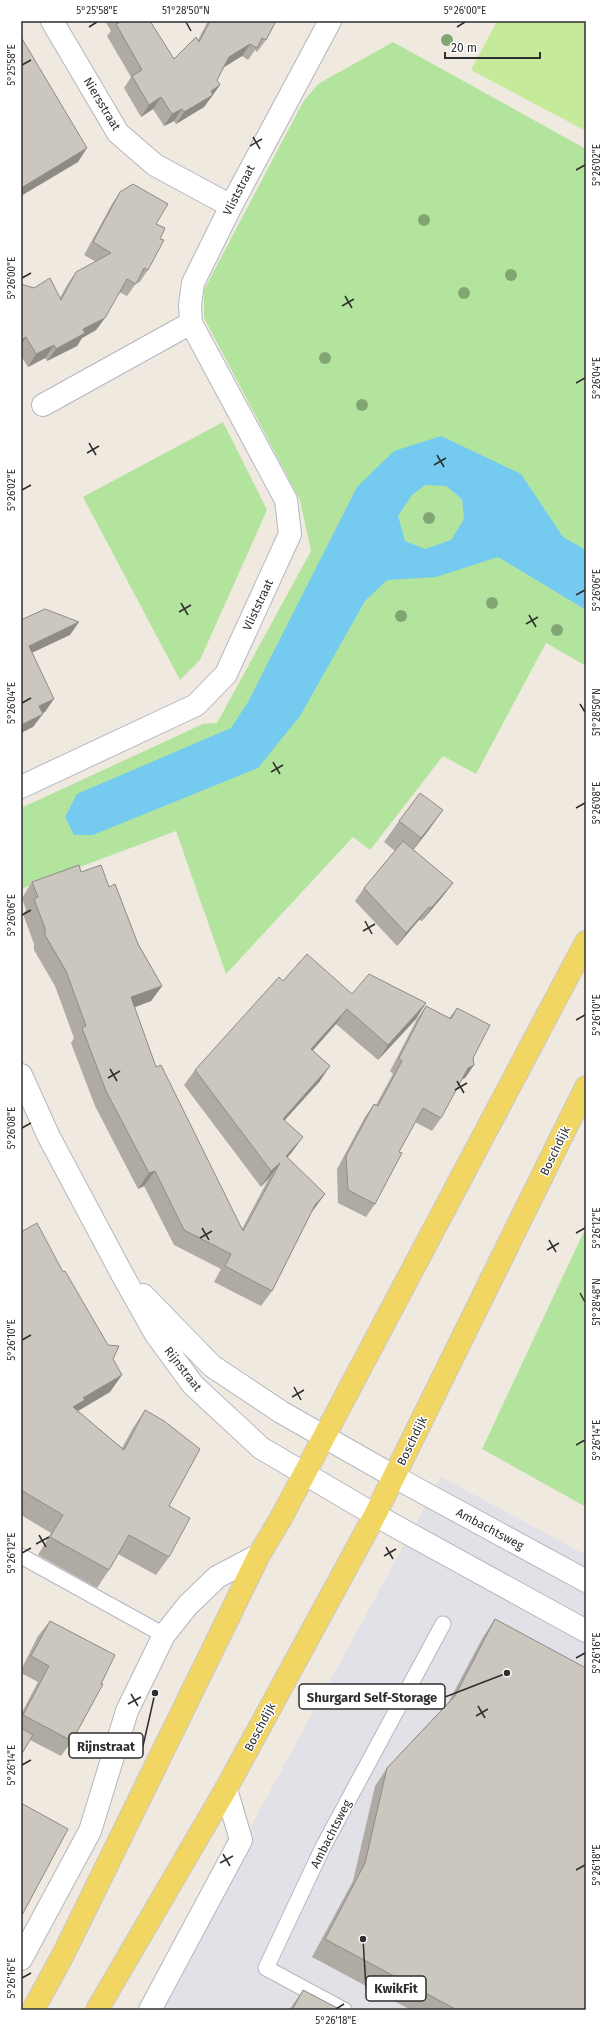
<svg xmlns="http://www.w3.org/2000/svg" width="607" height="2031" viewBox="0 0 607 2031" font-family="'Fira Sans',sans-serif">
<style>
.industrial{fill:#e3e1e8}
.green{fill:#b3e49e}
.pitch{fill:#c5eb9a}
.water{fill:#75caef;fill-rule:evenodd}
.lines{fill:none;stroke-linecap:round;stroke-linejoin:round}
.service-casing{stroke:#b4b6c1;stroke-width:17}
.minor-casing{stroke:#b4b6c1;stroke-width:24}
.tertiary-casing{stroke:#b4b6c1;stroke-width:24}
.primary-casing{stroke:#c9c9c9;stroke-width:24}
.service{stroke:#fff;stroke-width:15}
.minor{stroke:#fff;stroke-width:22}
.tertiary{stroke:#fff;stroke-width:22}
.primary{stroke:#f1d663;stroke-width:22}
.tree{fill:#82a574}
.wall{fill:#afaba4}
.shaded-wall{fill:#8e8b86}
.building{fill:#cbc7bf;stroke:#8e8b86}
.ticks{fill:none;stroke:#2e2e2e;stroke-width:1.5}
.labels{text-anchor:middle;dominant-baseline:central;stroke-width:3;stroke-linejoin:round;paint-order:stroke}
.street-label{font-size:12px;fill:#2e2e2e;stroke:#fff}
.leader{fill:none;stroke:#2e2e2e;stroke-width:1.5}
.callout-dot{fill:#2e2e2e;stroke:#fff;stroke-width:1.5}
.callout{fill:#fff;stroke:#2e2e2e;stroke-width:1.5}
.callout-label{font-size:13px;text-anchor:middle;font-weight:bold;fill:#2e2e2e}
.neatline{fill:none;stroke:#2e2e2e;stroke-width:1.5}
.ticks-label{font-size:10px;text-anchor:middle;fill:#2e2e2e}
</style>
<rect width="100%" height="100%" fill="#efe9e0"/>
<path class="industrial" d="M441,1477L586,1555V2010H151Z"/>
<path class="green" d="M393,42L586,149V666L546,643L476,774L443,756L370,850L353,837L226,974L176,831L21,889V808L203,724L217,723L311,551L300,500L204,318V290L303,102L318,84Z
M223,422L267,510L200,660L180,680L83,497Z
M586,1227V1507L482,1449Z"/>
<path class="pitch" d="M497,21H586V131L471,70Z"/>
<path class="water" d="M441,436L521,474L563,537L586,550V610L498,557L436,577L387,580L365,601L300,716L258,768L93,835H74L65,817L77,794L231,728L248,702L357,487L394,451ZM425,485L446,486L462,499L464,519L451,540L425,549L405,541L398,516L412,495Z"/>
<g class="lines">
<defs>
<path id="service" d="M21,1556L164,1635
M344,2010L266,1968L323,1847L443,1624"/>
<path id="minor" d="M52,21L118,133L155,165L231,206
M43,405L191,323
M21,787L196,705L226,674L290,534L286,500L191,323L190,305L193,283L231,206L330,21
M395,1477L586,1581
M375,1515L586,1631
M21,1959L90,1831L127,1711L164,1635L188,1605L217,1577L259,1555
M150,2010L241,1840L226,1789"/>
<path id="tertiary" d="M21,1075L49,1137L122,1274L155,1333L193,1385L261,1448L375,1515
M143,1295L212,1366L281,1412L395,1477"/>
<path id="primary" d="M33,2010L64,1953L259,1555L281,1518L586,942
M97,2010L226,1789L375,1515L586,1087"/>
</defs>
<use href="#service" class="service-casing"/>
<use href="#minor" class="minor-casing"/>
<use href="#tertiary" class="tertiary-casing"/>
<use href="#primary" class="primary-casing"/>
<use href="#service" class="service"/>
<use href="#minor" class="minor"/>
<use href="#tertiary" class="tertiary"/>
<use href="#primary" class="primary"/>
</g>
<g class="tree">
<circle cx="447" cy="40" r="6"/>
<circle cx="424" cy="220" r="6"/>
<circle cx="511" cy="275" r="6"/>
<circle cx="464" cy="293" r="6"/>
<circle cx="325" cy="358" r="6"/>
<circle cx="362" cy="405" r="6"/>
<circle cx="429" cy="518" r="6"/>
<circle cx="492" cy="603" r="6"/>
<circle cx="401" cy="616" r="6"/>
<circle cx="557" cy="630" r="6"/>
</g>
<path class="wall" d="M105,21H150L174,59L198,40L208,21H276L266,40L257,52L255,50L248,60L242,56L224,67L217,80L220,85L204,107L176,124L174,121L164,126L153,109L141,117L124,88L131,77L107,36L111,31Z
M120,192L156,224L160,239L148,270L139,283L137,282L127,296L119,292L105,318L96,330L82,338L77,346L47,361L45,358L28,367L21,356V284L60,298L67,285L76,272L96,262L84,255L112,204Z
M443,810L428,831L413,850L453,883L443,896L422,921L419,920L397,946L355,901L364,888L395,851L384,842L399,821Z
M81,872L109,887L138,944L162,986L151,1001L134,1007L156,1067L242,1229L269,1178L261,1187L184,1085L195,1070L283,981L352,994L426,1003L416,1019L378,1060L336,1024L313,1050L320,1081L284,1121L292,1152L287,1158L325,1194L314,1209L311,1213L272,1291L261,1306L214,1282L221,1269L174,1245L144,1186L138,1189L95,1106L71,1043L74,1038L55,986L34,950V944L23,914L26,910L22,898L32,882Z
M426,1006L449,1018L457,1008L473,1058L474,1065L465,1078L462,1079L441,1118L432,1131L415,1122L399,1152L375,1204L366,1217L338,1203L337,1169L365,1117L374,1104L376,1105L393,1074L390,1071L417,1019Z
M21,1232L63,1272L113,1359L110,1392L78,1411L122,1448L133,1428L145,1410L169,1506V1557L156,1575L118,1554L109,1570L97,1588L38,1555L51,1533L21,1515Z
M495,1619L586,2010H411L312,1957L353,1881L375,1786L387,1768L448,1703L483,1637Z
M50,1621L101,1684L72,1741L61,1756L30,1740L21,1755V1714L38,1682L21,1673V1670L38,1636Z
M303,1990L341,2010H289Z"/>
<path class="shaded-wall" d="M250,44L242,56L221,69L229,57Z
M220,85L204,107L176,124L184,112L211,91Z
M161,97L153,109L141,117L149,105Z
M182,109L174,121L164,126L172,114Z
M87,148L78,162L21,196V188Z
M105,318L96,330L82,338L77,346L47,361L56,349L83,329Z
M26,337L21,345V340Z
M54,345L45,358L28,367L36,354Z
M79,622L70,635L21,658L29,646Z
M54,699L45,712L30,719L39,706Z
M43,714L33,727L21,733V725Z
M443,810L428,831L406,859L421,838Z
M453,883L443,896L422,921L431,908Z
M429,907L419,920L397,946L406,933Z
M162,986L151,1001L120,1013L131,997Z
M426,1003L416,1019L378,1060L388,1045Z
M347,1009L336,1024L301,1064L311,1049Z
M474,1065L465,1078L459,1081L468,1068Z
M330,1066L320,1081L272,1134L283,1119Z
M303,1137L292,1152L275,1171L286,1156Z
M280,1163L269,1178L261,1187L271,1171Z
M155,1171L144,1186L138,1189L149,1173Z
M325,1194L314,1209L305,1220L315,1205Z
M122,1375L110,1392L76,1412L73,1407L83,1398Z"/>
<path class="building" d="M121,21H150L174,59L196,37L199,42L210,21H276L266,40L262,38L257,48L250,44L229,57L217,80L220,85L211,91L213,95L184,112L182,109L172,114L161,97L149,105L132,76L142,70L116,24L121,22Z
M21,37L87,148L21,188Z
M133,184L168,204L156,224L165,228L160,239L164,240L148,270L144,268L136,284L127,279L105,318L83,329L85,333L56,349L54,345L36,354L26,337L21,340V284L34,288L50,278L61,300L76,272L111,253L93,242L120,192Z
M45,609L79,622L29,646L54,699L39,706L43,714L21,725V620Z
M420,793L443,810L421,838L399,821Z
M403,841L453,883L431,908L429,907L406,933L364,888Z
M79,865L81,872L101,865L109,887L115,884L138,944L162,986L131,997L156,1067L161,1065L243,1231L280,1163L271,1171L195,1070L279,977L283,981L307,954L352,994L369,974L426,1003L388,1045L347,1009L311,1049L330,1066L283,1119L303,1137L286,1156L325,1194L315,1205L272,1291L225,1266L231,1254L184,1230L155,1171L149,1173L106,1091L82,1028L86,1026L66,971L45,935V928L34,899L38,897L32,882Z
M426,1006L451,1019L457,1008L490,1025L473,1058L474,1065L468,1068L441,1118L423,1108L399,1152L402,1153L375,1204L348,1190L346,1156L374,1104L378,1106L402,1061L399,1058Z
M37,1223L63,1272L65,1271L108,1345L119,1346L113,1359L122,1375L83,1398L85,1400L73,1407L124,1450L145,1410L164,1421L200,1449L169,1506L190,1518L169,1557L129,1535L109,1570L50,1537L63,1515L21,1490V1232Z
M495,1619L586,1668V2010H457L325,1939L365,1863L387,1768L455,1696Z
M50,1621L115,1655L101,1684H103L72,1741L23,1715L49,1666L31,1656Z
M21,1728L33,1735L21,1755Z
M21,1803L68,1829L21,1917Z
M303,1990L341,2010H292Z"/>
<path class="ticks" d="M186,22L191,31M89,27L97,22M457,27L465,22M22,65L31,60M253,137L260,149M250,146L262,139M576,170L585,165M22,278L31,273M345,296L352,308M342,306L354,299M576,383L585,378M89,443L96,455M87,453L99,446M437,455L444,467M434,465L446,458M22,490L31,485M576,595L585,590M181,603L188,615M179,612L191,605M529,615L536,627M526,624L538,617M22,703L31,698M580,704L585,712M273,762L280,774M271,772L283,765M576,808L585,803M22,915L31,910M365,921L372,934M363,931L375,924M576,1020L585,1015M110,1069L117,1081M108,1078L120,1071M457,1081L464,1093M455,1090L467,1083M22,1128L31,1123M202,1228L209,1240M576,1233L585,1228M200,1238L212,1231M549,1240L556,1252M547,1250L559,1243M580,1293L585,1302M22,1340L31,1335M294,1387L301,1400M292,1397L304,1390M576,1445L585,1440M39,1535L46,1547M36,1544L49,1537M386,1547L393,1559M22,1553L31,1548M384,1556L396,1549M576,1658L585,1653M131,1694L138,1706M128,1704L141,1697M478,1706L485,1718M476,1716L488,1709M22,1765L31,1760M223,1854L230,1866M220,1863L233,1856M576,1870L585,1865M22,1978L31,1973M336,2009L344,2004"/>
<g class="labels">
<g class="street-label">
<text transform="translate(102 104) rotate(59)">Niersstraat</text>
<text transform="translate(239 190) rotate(-63)">Vliststraat</text>
<text transform="translate(258 605) rotate(-65)">Vliststraat</text>
<text transform="translate(555 1151) rotate(-64)">Boschdijk</text>
<text transform="translate(183 1369) rotate(52)">Rijnstraat</text>
<text transform="translate(412 1441) rotate(-64)">Boschdijk</text>
<text transform="translate(490 1529) rotate(28)">Ambachtsweg</text>
<text transform="translate(260 1727) rotate(-62)">Boschdijk</text>
<text transform="translate(331 1834) rotate(-63)">Ambachtsweg</text>
</g>
</g>
<path class="leader" d="M507 1673L445 1697M155 1693L143 1746M363 1939L366 1988"/>
<g class="callout-dot">
<circle cx="507" cy="1673" r="4"/>
<circle cx="155" cy="1693" r="4"/>
<circle cx="363" cy="1939" r="4"/>
</g>
<g class="callout">
<rect x="299" y="1684" width="146" height="25" rx="4"/>
<rect x="69" y="1733" width="74" height="25" rx="4"/>
<rect x="366" y="1976" width="60" height="25" rx="4"/>
</g>
<g class="callout-label">
<text x="372" y="1702">Shurgard Self-Storage</text>
<text x="106" y="1751">Rijnstraat</text>
<text x="396" y="1993">KwikFit</text>
</g>
<rect width="607" height="2031" fill="none" stroke="#ffffff" stroke-width="44"/>
<path d="M445 52v6h95v-6" fill="none" stroke="#2e2e2e" stroke-width="2"/>
<text x="451" y="52" font-size="12" fill="#2e2e2e" stroke="#ffffff" stroke-width="3" paint-order="stroke">20 m</text>
<rect x="22" y="22" width="563" height="1987" class="neatline"/>
<g class="ticks-label">
<text x="97" y="14">5°25'58"E</text>
<text x="186" y="14">51°28'50"N</text>
<text x="465" y="14">5°26'00"E</text>
<text transform="translate(11 65) rotate(-90)" y="4">5°25'58"E</text>
<text transform="translate(596 165) rotate(-90)" y="4">5°26'02"E</text>
<text transform="translate(11 278) rotate(-90)" y="4">5°26'00"E</text>
<text transform="translate(596 378) rotate(-90)" y="4">5°26'04"E</text>
<text transform="translate(11 490) rotate(-90)" y="4">5°26'02"E</text>
<text transform="translate(596 590) rotate(-90)" y="4">5°26'06"E</text>
<text transform="translate(11 703) rotate(-90)" y="4">5°26'04"E</text>
<text transform="translate(596 712) rotate(-90)" y="4">51°28'50"N</text>
<text transform="translate(596 803) rotate(-90)" y="4">5°26'08"E</text>
<text transform="translate(11 915) rotate(-90)" y="4">5°26'06"E</text>
<text transform="translate(596 1015) rotate(-90)" y="4">5°26'10"E</text>
<text transform="translate(11 1128) rotate(-90)" y="4">5°26'08"E</text>
<text transform="translate(596 1228) rotate(-90)" y="4">5°26'12"E</text>
<text transform="translate(596 1302) rotate(-90)" y="4">51°28'48"N</text>
<text transform="translate(11 1340) rotate(-90)" y="4">5°26'10"E</text>
<text transform="translate(596 1440) rotate(-90)" y="4">5°26'14"E</text>
<text transform="translate(11 1553) rotate(-90)" y="4">5°26'12"E</text>
<text transform="translate(596 1653) rotate(-90)" y="4">5°26'16"E</text>
<text transform="translate(11 1765) rotate(-90)" y="4">5°26'14"E</text>
<text transform="translate(596 1865) rotate(-90)" y="4">5°26'18"E</text>
<text transform="translate(11 1978) rotate(-90)" y="4">5°26'16"E</text>
<text x="336" y="2024">5°26'18"E</text>
</g>
</svg>
